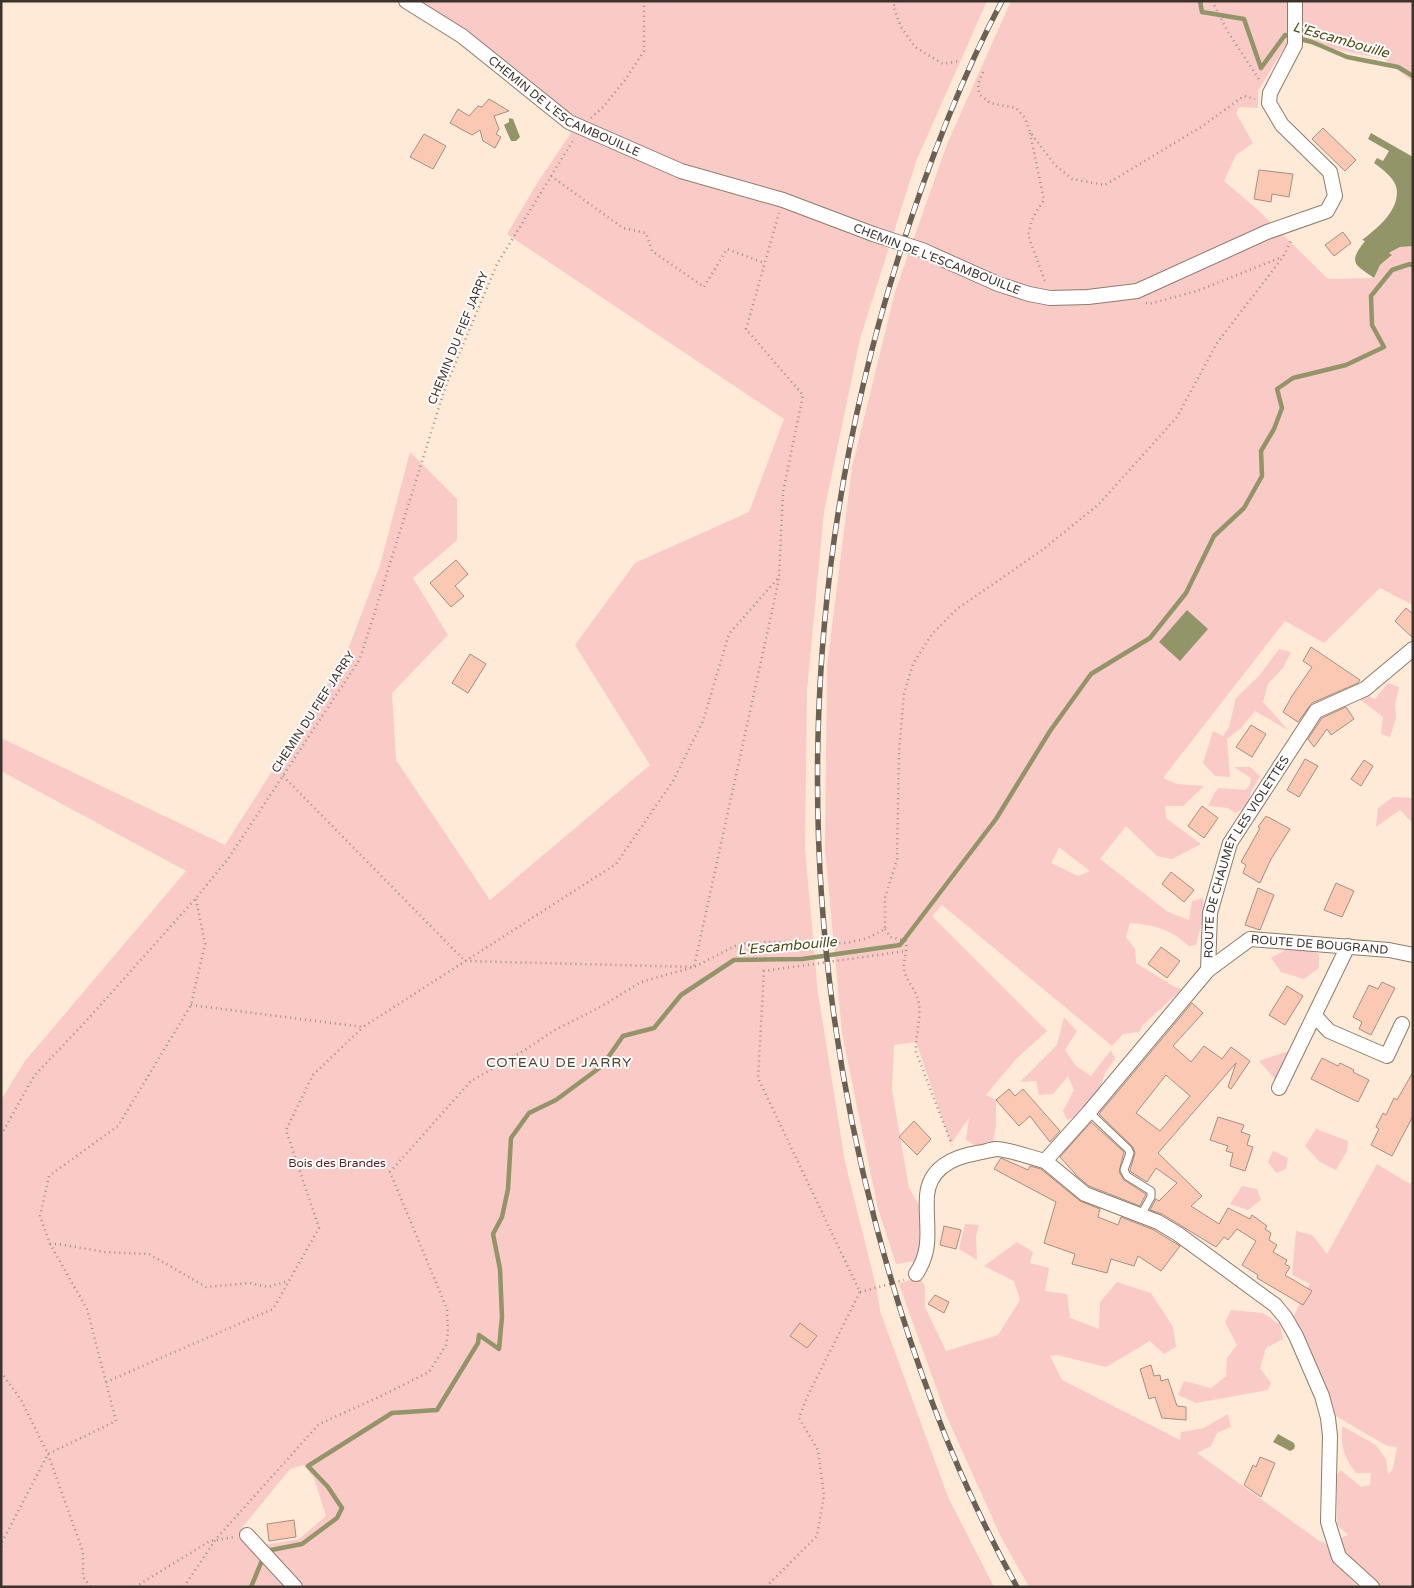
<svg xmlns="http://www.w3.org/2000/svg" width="1414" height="1588" viewBox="0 0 1414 1588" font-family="'Varela Round',sans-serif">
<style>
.green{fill:#facac7;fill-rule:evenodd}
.water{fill:#929567}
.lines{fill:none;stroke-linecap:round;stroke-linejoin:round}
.stream{stroke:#929567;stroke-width:4.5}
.building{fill:#fbc9b3;stroke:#a78e83;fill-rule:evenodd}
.service-casing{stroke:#8d7c6a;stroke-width:9}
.minor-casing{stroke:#8d7c6a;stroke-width:16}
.path{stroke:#9e9083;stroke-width:2.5;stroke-dasharray:1 4;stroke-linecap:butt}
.service{stroke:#fff;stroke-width:7}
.minor{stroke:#fff;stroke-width:14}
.rail-casing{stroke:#6b6056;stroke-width:5.5}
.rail{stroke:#fff;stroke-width:4;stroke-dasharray:11;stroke-linecap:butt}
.minor-bridge-casing{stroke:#8d7c6a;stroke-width:16;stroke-linecap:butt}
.minor-bridge{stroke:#fff;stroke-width:14}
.labels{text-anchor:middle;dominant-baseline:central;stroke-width:4;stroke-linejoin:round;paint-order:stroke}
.street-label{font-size:12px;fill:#3b332c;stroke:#fff}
.park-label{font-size:12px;fill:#612022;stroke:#fff}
.water-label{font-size:14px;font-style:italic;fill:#4c4e17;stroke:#fff}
.neighbourhood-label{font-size:14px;letter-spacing:1px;fill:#524232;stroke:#fff}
</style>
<rect width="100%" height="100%" fill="#feead6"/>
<path class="green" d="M410,1H987L917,159L860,339L824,512L807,691L805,849L818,993L845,1162L877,1290L880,1311L948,1497L994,1587H1V1100L25,1061L186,871L1,771V738L225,845L346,655L380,565L410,452L457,499V540L413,578L448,635L392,693L396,760L490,900L650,765L575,645L635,563L749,512L784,419L507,234L539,180L571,133L548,113ZM304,1465L314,1478L326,1516L299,1539L253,1547L241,1529L290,1469Z
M1011,1H1413V82L1384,59L1300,42L1285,46L1258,91V108L1240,107L1236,113L1253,143L1236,155L1224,181L1259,211L1328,279L1374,278L1380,265L1392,256L1389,254L1400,247L1413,246V605L1380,588L1324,643L1285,621L1163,778L1177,784L1204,786L1183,806H1165L1166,818L1201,844L1172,859L1157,856L1126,826L1100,859L1168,912L1189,920L1192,901L1203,898L1204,914L1196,945L1189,946C1170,929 1155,925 1130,923L1126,937L1135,949L1136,963L1175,987L1182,989L1143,1025L1139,1032L1123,1034L1112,1046L942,905L932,916L1047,1031L1016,1059L986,1095L996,1100V1125L993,1144L978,1147L966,1140L969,1118L951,1144L916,1042L894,1045L892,1090L909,1188L929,1223L916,1261L896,1264L878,1209L842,1033L825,849L827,666L852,467L895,292L947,144ZM1059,848H1060L1090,871L1078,876L1051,863Z
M1279,649L1291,652L1283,668L1268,684L1263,702L1288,730L1255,711L1241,728L1227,739L1230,777L1215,776L1203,763L1213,731L1223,736L1229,727L1236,698L1259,676Z
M1388,683L1399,687L1395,705L1396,718L1390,737L1381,734L1383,717L1357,697L1363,694L1375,699Z
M1234,767H1250L1260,776L1251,792L1247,807L1235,813L1228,808L1208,806L1215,792L1219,788L1245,790L1250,785L1251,778Z
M1393,797L1413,798V823L1400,810L1376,827L1378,808Z
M1306,949L1319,954V968L1304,979L1281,972L1271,958L1286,950Z
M1064,1017L1077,1031L1065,1050L1076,1066L1091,1076L1111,1050L1115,1059L1105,1073L1100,1088L1073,1118L1067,1120L1063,1111L1074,1090L1068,1076L1053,1094L1039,1095L1036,1081L1020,1082L1057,1045Z
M1294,1049L1279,1076L1275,1079L1259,1061Z
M1316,1129L1348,1141L1347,1151L1336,1170L1320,1162L1305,1146Z
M1273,1151L1288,1158L1286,1169L1276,1173L1268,1162Z
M1377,1164L1410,1184L1413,1179V1587H1377L1351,1563L1338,1539L1348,1535L1337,1525V1474L1341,1470L1361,1487L1370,1485L1371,1473H1356C1343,1457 1341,1445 1342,1426L1376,1445L1386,1459L1388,1475L1393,1468L1397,1447L1387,1446L1329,1412L1293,1317L1310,1284L1292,1275L1296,1231L1312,1235L1327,1254Z
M1242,1186L1257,1189L1261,1200L1248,1210L1230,1204Z
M965,1224L979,1225L976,1236L977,1260L959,1249Z
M1017,1242L1033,1252L1030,1263L1049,1268L1045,1291L1067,1294L1070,1318L1099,1329L1100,1302L1117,1282L1151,1293L1173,1327L1176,1347L1164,1354L1150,1341L1106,1367L1057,1355L1050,1356L1062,1380L1180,1440L1181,1432L1204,1428L1228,1414L1231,1427L1217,1433L1211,1446L1197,1453L1318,1540C1338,1547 1342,1575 1359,1587H1029L1000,1535L946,1415L899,1284L919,1276L925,1287V1307L946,1351L998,1335L1020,1300L1014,1281L984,1266Z
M1231,1310L1263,1313L1280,1325L1283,1339L1266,1348L1260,1368L1271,1383L1268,1390L1196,1403L1178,1395L1184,1381L1211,1388L1226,1376L1227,1358L1237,1345L1225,1322Z"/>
<path class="water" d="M509,118L513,119L520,137L516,141H511L504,125L509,122Z
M1371,133L1413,157V246L1400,247L1389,253L1392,255L1380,265L1374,278C1354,264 1348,263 1365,241L1362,240C1378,228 1402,208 1396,186C1393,177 1381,168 1374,163L1377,158L1383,161L1389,151L1368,139Z
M1187,610L1208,629L1180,661L1159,642Z
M1278,1434L1294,1443L1295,1446L1294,1449L1290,1451L1273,1442Z"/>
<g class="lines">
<path class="stream" d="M1200,1L1202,12L1244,19L1261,68L1285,35L1312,42L1347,57L1398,67L1413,76
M266,1551L302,1544L337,1518L342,1508L328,1487L308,1466L392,1413L437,1410L478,1343L479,1335L499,1349L502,1317L500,1269L493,1234L502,1217L508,1189L511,1138L529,1113L556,1100L602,1066L623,1036L654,1028L681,995L734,960L802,959L900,945L996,819L1050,731L1091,674L1150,638L1186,593L1214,536L1244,508L1262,476L1261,451L1274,429L1282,408L1277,389L1293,378L1346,365L1384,347L1372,325L1371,296L1392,270L1410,264L1413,266
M251,1587L263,1558"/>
</g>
<path class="building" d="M489,99L509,111L494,116L499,129L496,134L501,137L495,148L483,141L480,130L472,135L450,123L458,109L469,116L478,106L482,107Z
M1323,128L1356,160L1345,171L1312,139Z
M424,134L446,146L433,169L410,157Z
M1259,170L1293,174L1289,197L1272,194L1271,202L1254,199Z
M1343,232L1351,243L1334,256L1325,245Z
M456,560L468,574L455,586L464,596L451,607L430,583Z
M1406,608L1413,614V638L1395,621Z
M1311,647L1360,680L1358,683L1312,703L1298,722L1283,712L1292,696L1312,667L1303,661Z
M470,654L486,664L468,693L452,683Z
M1346,707L1354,719L1331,735L1327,729L1314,747L1308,739L1322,718Z
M1251,725L1266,734L1252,757L1236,747Z
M1305,759L1318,766L1299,797L1287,790Z
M1364,760L1373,766L1361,786L1351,779Z
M1202,806L1218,818L1204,838L1188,826Z
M1266,816L1290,829L1271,859L1260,883L1243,873L1246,865L1241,862L1260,828L1258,827Z
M1171,872L1194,890L1184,902L1162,884Z
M1336,883L1354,891L1342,917L1324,910Z
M1258,888L1274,895L1260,930L1245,925Z
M1161,947L1180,961L1167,978L1148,964Z
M1382,982L1395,988L1371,1035L1359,1029L1362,1022L1353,1017L1369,985L1378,989Z
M1287,986L1303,996L1285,1025L1269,1015Z
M1192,1003L1203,1013L1173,1046L1191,1062L1204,1046L1222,1059L1231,1047L1250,1061L1231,1089L1228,1087L1236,1063L1158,1153L1202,1196L1191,1206L1219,1224L1228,1208L1250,1219L1252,1215L1267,1226L1265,1229L1271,1233L1269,1240L1277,1245L1273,1252L1287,1260L1285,1264L1290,1267L1285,1275L1312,1291L1303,1305L1257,1278L1258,1275L1242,1265L1256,1241L1237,1229L1228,1240L1224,1237L1216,1247L1162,1214L1150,1210L1156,1199L1159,1201L1177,1183L1156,1168L1147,1182L1131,1172L1130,1170L1135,1153L1133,1147L1099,1114ZM1166,1075L1190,1096L1160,1131L1136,1113Z
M1322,1058L1338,1066L1340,1063L1354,1070L1353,1072L1369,1080L1358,1102L1311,1079Z
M1413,1072V1116L1392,1156L1371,1145L1379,1129L1376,1127L1383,1113L1386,1115L1394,1098L1397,1100Z
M1009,1089L1015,1096L1023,1089L1060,1131L1050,1142L1030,1116L1019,1126L996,1100Z
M1218,1117L1244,1125L1241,1132L1250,1135L1247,1145L1253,1147L1245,1171L1230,1166L1233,1153L1226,1151L1228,1146L1210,1140Z
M914,1121L931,1139L917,1155L899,1137Z
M1091,1122L1124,1152L1119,1172L1124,1180L1146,1194L1140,1206L1089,1186L1078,1177L1060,1157Z
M1001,1158L1028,1170L1030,1166L1041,1169L1080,1201L1100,1209L1098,1217L1118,1225L1121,1217L1154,1230L1180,1246L1161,1271L1138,1256L1134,1266L1111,1259L1107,1273L1072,1264L1075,1254L1044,1243L1056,1202L994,1169Z
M944,1226L961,1230L956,1249L940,1245Z
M935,1295L949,1302L944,1313L928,1304Z
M800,1323L817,1336L807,1348L790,1336Z
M1151,1365L1154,1376L1160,1375L1161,1381L1168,1379L1177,1406L1186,1407V1420L1162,1418L1155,1397L1149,1399L1140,1369Z
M1260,1457L1275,1463L1261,1497L1244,1485L1253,1465L1256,1467Z
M294,1520L296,1537L269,1541L267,1524Z"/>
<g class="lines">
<defs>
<path id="service" d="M1089,1112L1128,1149L1130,1153L1124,1170L1127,1176L1151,1191V1197L1141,1215"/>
<g id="minor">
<path id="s1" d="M406,1L462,36L569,122L681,171L783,200L873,234"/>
<path d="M922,250L998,284L1029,294L1050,298L1088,297L1137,291L1267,232L1327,211L1335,196L1330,172L1282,125L1269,103L1270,93L1295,45V1"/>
<path id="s2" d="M1208,970L1250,939L1389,950L1413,955"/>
<path d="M1315,1016L1329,1031L1387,1056L1402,1024"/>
<path d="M1279,1088L1348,946"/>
<path d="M916,1274C934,1247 925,1226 927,1196C929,1168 953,1157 977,1153C983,1152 990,1150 996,1149C1008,1149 1032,1158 1045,1161"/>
<path d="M247,1535L295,1587"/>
<path id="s3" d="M1372,1587L1339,1557L1328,1522L1330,1436L1328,1418L1322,1396L1296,1336L1285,1317L1275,1305L1178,1234L1158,1222L1085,1194L1045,1161L1089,1112L1208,970L1210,913L1230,843L1316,711L1365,689L1413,649"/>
</g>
</defs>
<use href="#service" class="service-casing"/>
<use href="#minor" class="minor-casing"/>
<path class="path" d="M898,1L893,6L901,27L915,47L943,64L959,61
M1212,1L1228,32L1260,81
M983,72L978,84L979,94L990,103L1016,108L1025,118L1030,132L1055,165L1072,179L1105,185L1201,127L1244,96L1255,99
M591,118L604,106L625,80L644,51V1
M1030,133L1044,200L1033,217L1028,235L1046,284
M551,176L623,228L646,233L652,251L704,287L727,249L764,263
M1146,303L1149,304L1197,291L1282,257
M283,776L465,961L694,967L779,579
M885,929L890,937L906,941C908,950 903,959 904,968C905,981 918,991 919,1005C921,1020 915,1036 916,1052L952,1145
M191,1005L363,1027L616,864L673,781L703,721L729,634L779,577L783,492L803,395L746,329L779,213
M1,1135L34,1076L88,1019L196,898L228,859L360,659L445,388L497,264L574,139
M50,1244H58L105,1252L149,1254L206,1287L250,1283L268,1287L288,1281
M860,1292L904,1280
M1,1372L21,1400L48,1454L83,1552V1577L91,1587
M106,1382L273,1309L319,1228L286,1130L313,1075L363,1027
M1,1552L2,1542L48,1454L116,1421L87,1309L50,1244L40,1216L49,1176L118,1126L191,1005L205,944L196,899
M135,1587L210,1541L235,1537
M184,1587L216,1539L319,1424L377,1398L429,1372L446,1345L448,1333L447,1309L390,1172L471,1081L525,1050L553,1031L602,1006L641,982L694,967L739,944L766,942L847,943L868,938L885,929V898L897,859L899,752L904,694L913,664L932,634L957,609L1041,551L1099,504L1177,417L1217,343L1283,257L1292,239
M766,1587L817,1536L824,1495L818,1450L799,1418L807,1397L860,1292L758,1078L764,971L906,951"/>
<use href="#service" class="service"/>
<use href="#minor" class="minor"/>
<defs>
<path id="rail" d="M1002,1C958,84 925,173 897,262C798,577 792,907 876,1225C909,1350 954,1474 1017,1587"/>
</defs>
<use href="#rail" class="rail-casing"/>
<use href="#rail" class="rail"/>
<defs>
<path id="minor-bridge" d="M873,234L922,250"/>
</defs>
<use href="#minor-bridge" class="minor-bridge-casing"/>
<use href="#minor-bridge" class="minor-bridge"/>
</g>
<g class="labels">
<g class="street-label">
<text stroke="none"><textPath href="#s1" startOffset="191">CHEMIN DE L'ESCAMBOUILLE</textPath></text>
<text transform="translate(937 259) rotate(21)">CHEMIN DE L'ESCAMBOUILLE</text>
<text transform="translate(458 338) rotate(-68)">CHEMIN DU FIEF JARRY</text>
<text transform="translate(313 712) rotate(-57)">CHEMIN DU FIEF JARRY</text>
<text stroke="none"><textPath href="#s3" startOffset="958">ROUTE DE CHAUMET LES VIOLETTES</textPath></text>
<text stroke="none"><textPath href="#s2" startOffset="122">ROUTE DE BOUGRAND</textPath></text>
</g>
<g class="park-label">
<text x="337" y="1163">Bois des Brandes</text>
</g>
<g class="water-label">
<text transform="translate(1341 40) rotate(16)">L'Escambouille</text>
<text transform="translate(787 946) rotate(-5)">L'Escambouille</text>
</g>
<g class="neighbourhood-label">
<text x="559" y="1062">COTEAU DE JARRY</text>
</g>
</g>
<rect width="1414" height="1588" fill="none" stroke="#3b332c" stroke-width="5"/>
</svg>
